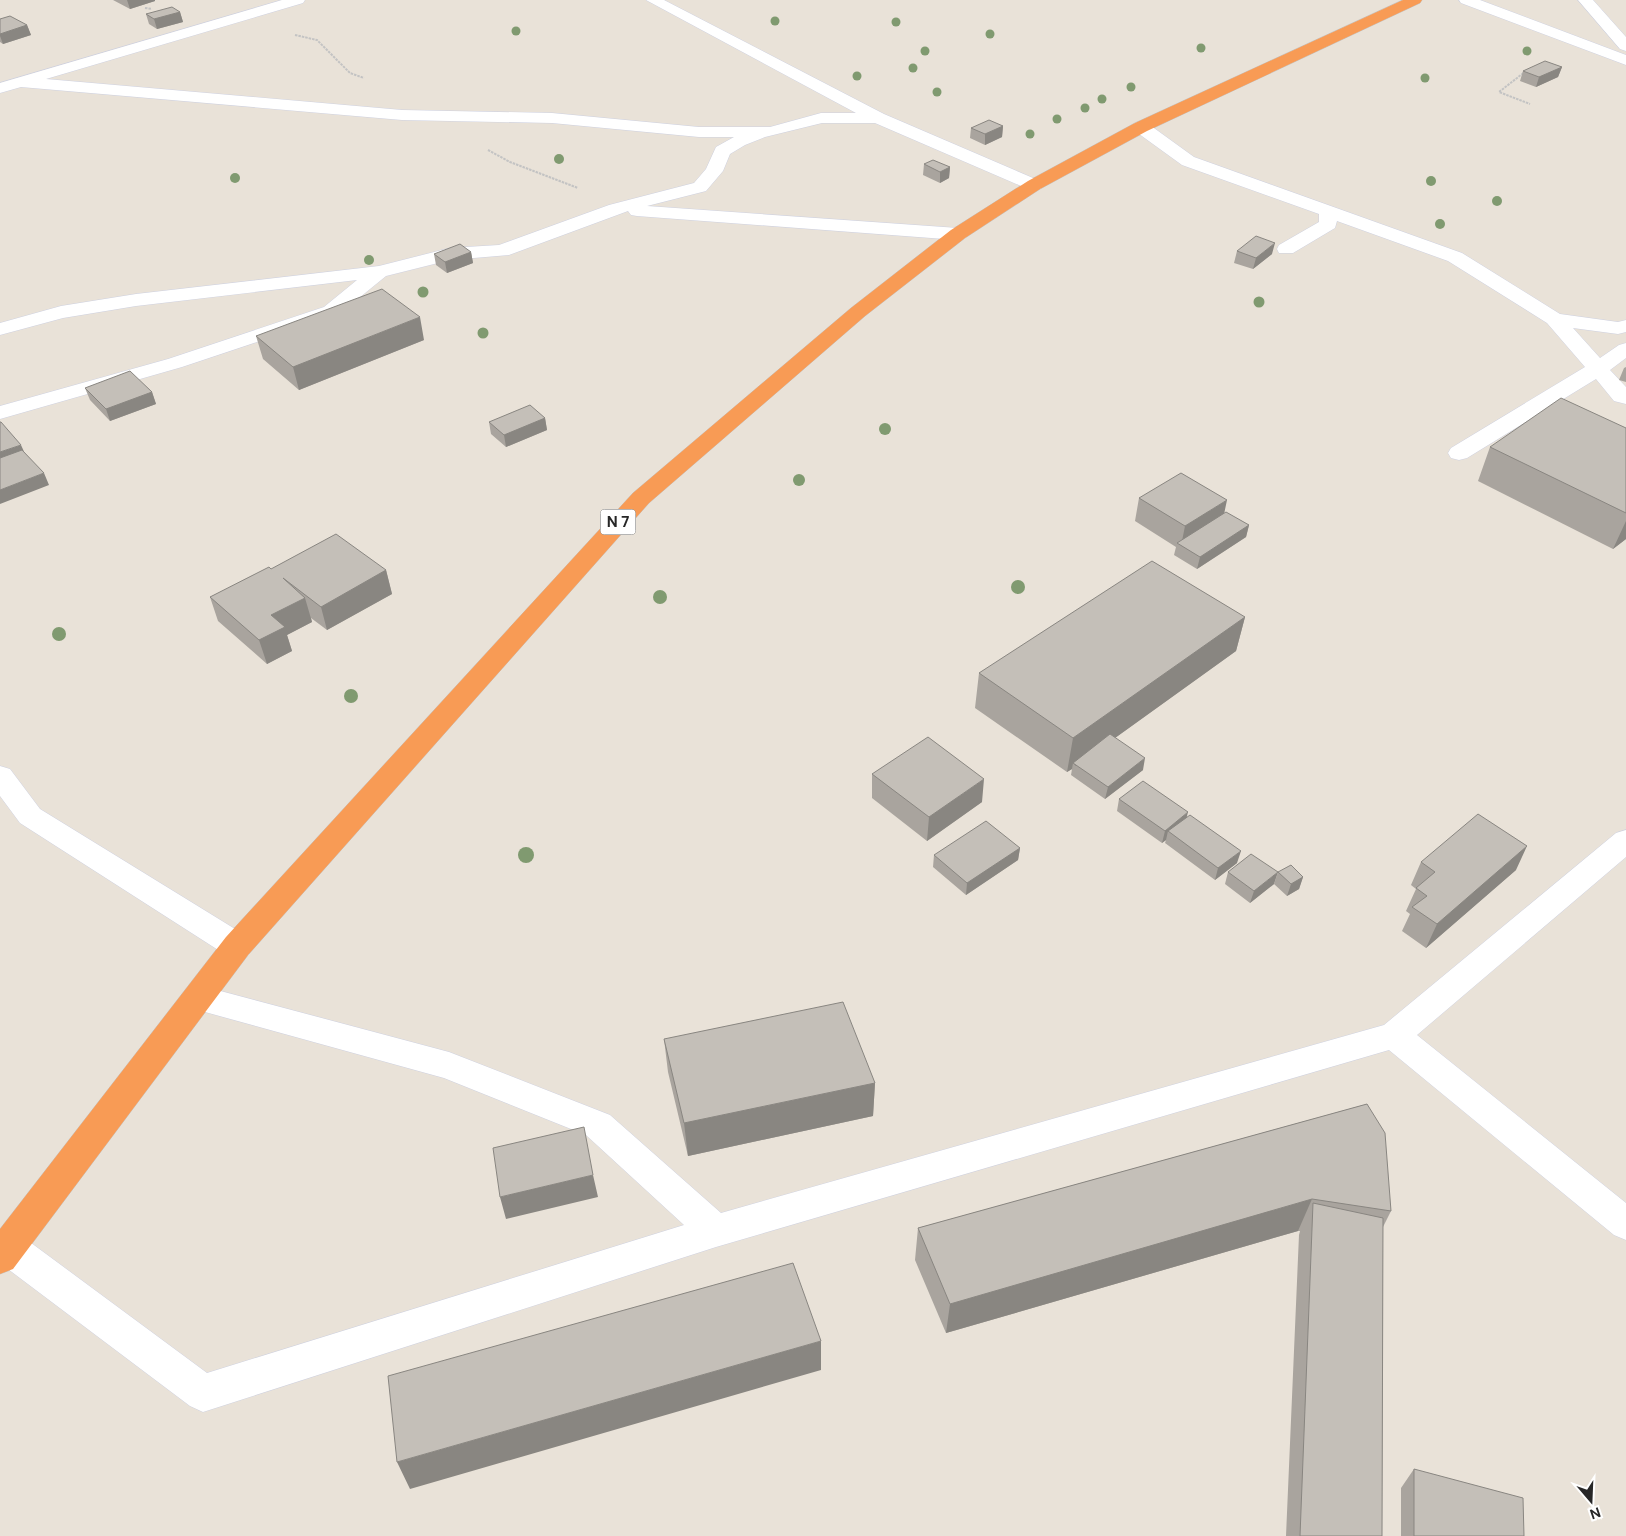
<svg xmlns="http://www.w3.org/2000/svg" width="1626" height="1536" viewBox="0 0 1626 1536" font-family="'DM Sans',sans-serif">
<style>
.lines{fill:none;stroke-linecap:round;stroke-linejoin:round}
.minor-casing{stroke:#ced1e0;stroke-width:1}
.highway-casing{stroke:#c3c3c3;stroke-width:1}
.path{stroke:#c3c3c3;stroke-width:2;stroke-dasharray:2.5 1;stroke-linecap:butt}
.minor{fill:#fff;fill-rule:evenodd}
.highway{fill:#f89b55;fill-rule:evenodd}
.tree{fill:#809a70}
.wall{fill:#a9a49e}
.shaded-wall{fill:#898681}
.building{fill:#c4bfb8;stroke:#898681}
.labels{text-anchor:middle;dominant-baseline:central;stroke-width:4;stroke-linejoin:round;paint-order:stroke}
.shield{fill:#fff;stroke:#686868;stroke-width:1}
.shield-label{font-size:15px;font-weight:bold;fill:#272727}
</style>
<rect width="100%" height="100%" fill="#e9e2d8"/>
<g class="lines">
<defs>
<path id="minor" d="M282,0H305L303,3L46,79L402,110L552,113L699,127H770L821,113H856L646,0H664L884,114L1040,181L1043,185L1040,189H1028L875,123H822L765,137L745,145L730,154L723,171L706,191L647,206L958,228L965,230L967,234L965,238L958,240L637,216L631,215L628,211L509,255L450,260L386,276L338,315L182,367L0,419V406L168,359L324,307L357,280L136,306L63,318L0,335V323L61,306L136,294L379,266L450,248L499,245L609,205L694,183L706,169L716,147L734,137H699L552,123L402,120L21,87L0,93V83Z
M1459,0H1480L1626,55V65L1461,3Z
M1578,0H1593L1626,37V51L1620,49Z
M1141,122L1147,123L1194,157L1462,253L1560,314L1618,322L1626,320V332L1618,334L1573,328L1600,358L1619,345L1626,343V358L1610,370L1626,387V404L1614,401L1596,379L1467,458L1459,460L1451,458L1448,453L1451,448L1585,367L1547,323L1448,261L1337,221L1335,228L1293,253H1279L1277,249L1279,245L1319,222V214L1182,165L1135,131L1133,127L1135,123Z
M0,766L10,769L40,809L248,937L252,946L248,955L237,958L226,955L20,823L0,796Z
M1626,830V857L1417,1035L1626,1203V1240L1614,1235L1389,1050L716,1247L203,1412L190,1406L0,1263V1232L6,1230L19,1234L207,1373L684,1225L586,1135L444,1078L187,1007L182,998L187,989L198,985L449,1052L610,1115L721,1213L1384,1025L1616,833Z"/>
<path id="highway" d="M1403,0H1422L1420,3L1147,131L1040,189L965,238L865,316L649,503L248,955L13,1269L0,1274V1229L226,937L633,493L851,308L951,230L1028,181L1135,123Z"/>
</defs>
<use href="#minor" class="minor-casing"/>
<use href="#highway" class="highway-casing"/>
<path class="path" d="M145,8L152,9
M295,35L317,40L350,73L364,78
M1526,71L1499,92L1530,104
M488,150L510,162L578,188"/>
<use href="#minor" class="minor"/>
<use href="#highway" class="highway"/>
</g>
<g class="tree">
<circle cx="775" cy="21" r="4.5"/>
<circle cx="896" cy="22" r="4.5"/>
<circle cx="516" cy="31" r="4.5"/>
<circle cx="990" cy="34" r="4.5"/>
<circle cx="1201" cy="48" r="4.5"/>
<circle cx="925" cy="51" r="4.5"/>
<circle cx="1527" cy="51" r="4.5"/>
<circle cx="913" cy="68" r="4.5"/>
<circle cx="857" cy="76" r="4.5"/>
<circle cx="1425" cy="78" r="4.5"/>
<circle cx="1131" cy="87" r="4.5"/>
<circle cx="937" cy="92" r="4.5"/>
<circle cx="1102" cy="99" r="4.5"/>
<circle cx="1085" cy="108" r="4.5"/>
<circle cx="1057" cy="119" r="4.5"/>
<circle cx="1030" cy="134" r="4.5"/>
<circle cx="559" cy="159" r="5"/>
<circle cx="235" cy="178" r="5"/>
<circle cx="1431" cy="181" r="5"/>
<circle cx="1497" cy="201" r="5"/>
<circle cx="1440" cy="224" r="5"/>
<circle cx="369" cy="260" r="5"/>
<circle cx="423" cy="292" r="5.5"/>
<circle cx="1259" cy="302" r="5.5"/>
<circle cx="483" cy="333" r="5.5"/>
<circle cx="885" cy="429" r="6"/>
<circle cx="799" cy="480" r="6"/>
<circle cx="1018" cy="587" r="7"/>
<circle cx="660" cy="597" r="7"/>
<circle cx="59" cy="634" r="7"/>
<circle cx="351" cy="696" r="7"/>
<circle cx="526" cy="855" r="8"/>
</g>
<path class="wall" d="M113,0H155V1L130,9Z
M180,12L183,22L157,29L149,24L146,14Z
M0,19L27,25L31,35L3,44L0,42Z
M1562,67L1558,77L1536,87L1520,81L1523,71Z
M1003,126L1002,137L985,145L970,138L971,128Z
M924,164L950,167L949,178L940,183L923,175Z
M1237,251L1272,254L1253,269L1234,263Z
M471,252L473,263L447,273L436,265L434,254Z
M256,336L424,340L299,390L263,359Z
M1626,367V382L1619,380L1624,368Z
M85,388L152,392L156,404L110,421L90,400Z
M545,418L547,430L506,447L491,434L489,422Z
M1626,428V539L1613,549L1478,481L1490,447Z
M1139,498L1224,514L1249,525L1246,537L1197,569L1174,555L1176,547L1135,521Z
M271,569L386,570L392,594L327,630L311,618L312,622L287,635L292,651L267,664L218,621L210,597Z
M1245,617L1236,651L1115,738L1143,770L1105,799L1071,775L1072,769L1067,772L975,708L979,673Z
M872,774L982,802L927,841L872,798Z
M1119,799L1187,817L1237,863L1215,880L1165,843L1166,840L1162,843L1117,811Z
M1020,848L1018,860L966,895L933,867L934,855Z
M1421,862L1516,870L1426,948L1402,931L1410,914L1406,911L1416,889L1411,885Z
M1228,872L1274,884L1250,903L1225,884Z
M1278,872L1303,877L1299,889L1287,896L1274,884Z
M664,1039L875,1083L873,1116L688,1156L668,1072Z
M1367,1104L1391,1211L1383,1227L1382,1536H1286L1299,1235L1300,1231H1298L946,1333L915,1260L918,1228Z
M1414,1469L1524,1536H1401V1488Z"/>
<path class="shaded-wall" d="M127,0H155V1L130,9Z
M180,12L183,22L157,29L154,19Z
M27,25L31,35L3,44L0,36V34Z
M1562,67L1558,77L1536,87L1539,77Z
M1003,126L1002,137L985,145V134Z
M950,167L949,178L940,183V172Z
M1275,243L1272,254L1253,269L1256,258Z
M471,252L473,263L447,273L445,262Z
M420,317L424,340L299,390L293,367Z
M152,392L156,404L110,421L106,409Z
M545,418L547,430L506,447L504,435Z
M21,445L26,456L0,466V452Z
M44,473L49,485L0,504V490Z
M1227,500L1222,524L1181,546L1185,526Z
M1626,521V539L1613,549Z
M1249,525L1246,537L1197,569L1200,557Z
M386,570L392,594L327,630L321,607Z
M305,598L312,622L287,635L292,651L267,664L259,640L271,615Z
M1245,617L1236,651L1076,766L1073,763L1072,769L1067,772L1073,738Z
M1145,758L1143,770L1105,799L1108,787Z
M984,779L982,802L927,841L929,817Z
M1188,812L1185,824L1168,831L1166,840L1162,843L1165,831Z
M1527,846L1516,870L1426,948L1437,924Z
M1020,848L1018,860L966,895L967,883Z
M1241,851L1237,863L1215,880L1218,868Z
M1278,872L1274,884L1250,903L1254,891Z
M1303,877L1299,889L1287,896L1291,884Z
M875,1083L873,1116L688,1156L684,1123Z
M593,1175L598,1197L506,1219L500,1197Z
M1312,1199L1298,1231L946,1333L950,1304Z
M821,1341V1370L410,1489L397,1462Z"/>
<path class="building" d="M172,7L180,12L154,19L146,14Z
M10,16L27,25L0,34V19Z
M1545,61L1562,67L1539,77L1523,71Z
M989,120L1003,126L985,134L971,128Z
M933,160L950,167L940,172L924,164Z
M1256,236L1275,243L1256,258L1237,251Z
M460,244L471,252L445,262L434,254Z
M382,289L420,317L293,367L256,336Z
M130,371L152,392L106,409L85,388Z
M1561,398L1626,428V513L1490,447Z
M530,405L545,418L504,435L489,422Z
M0,422H1L21,445L0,452Z
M22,450L44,473L0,490V458Z
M1181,473L1227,500L1185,526L1139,498Z
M1226,512L1249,525L1200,557L1177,543Z
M336,534L386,570L321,607L283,578L305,598L271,615L285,627L259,640L210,597L269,567L271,569Z
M1152,561L1245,617L1073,738L979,673Z
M1110,734L1145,758L1108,787L1073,763Z
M928,737L984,779L929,817L872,774Z
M1143,781L1188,812L1165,831L1119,799Z
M1478,814L1527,846L1437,924L1412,907L1427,896L1416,888L1435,872L1421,862Z
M1190,815L1241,851L1218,868L1168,831Z
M986,821L1020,848L967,883L934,855Z
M1251,854L1278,872L1254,891L1228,872Z
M1291,865L1303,877L1291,884L1278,872Z
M843,1002L875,1083L684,1123L664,1039Z
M1367,1104L1385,1133L1391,1211L1312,1199L950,1304L918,1228Z
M584,1127L593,1175L500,1197L493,1148Z
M1313,1203L1383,1218L1382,1536H1300Z
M793,1263L821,1341L397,1462L388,1376Z
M1414,1469L1523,1498L1524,1536H1414Z"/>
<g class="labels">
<rect class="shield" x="600.5" y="509.5" width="35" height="25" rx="4"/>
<g class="shield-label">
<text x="618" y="522">N 7</text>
</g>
</g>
<g transform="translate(1591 1501) rotate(161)" stroke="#ffffff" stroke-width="4" paint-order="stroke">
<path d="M0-4L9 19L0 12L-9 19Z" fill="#272727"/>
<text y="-8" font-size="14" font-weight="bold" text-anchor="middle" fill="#272727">N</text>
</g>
</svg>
